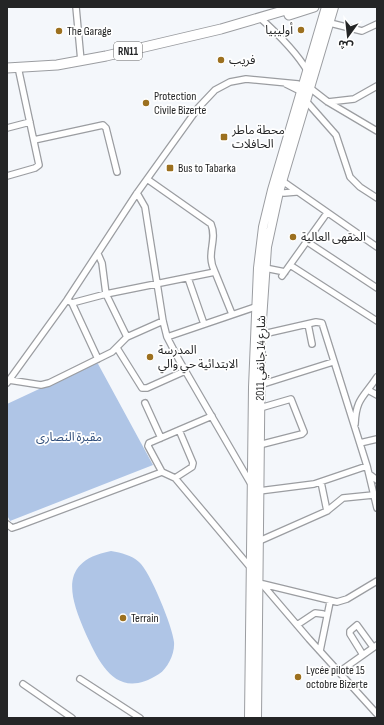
<svg xmlns="http://www.w3.org/2000/svg" width="384" height="725" viewBox="0 0 384 725" font-family="'Sofia Sans Condensed','Noto Sans Arabic',sans-serif">
<style>
.green{fill:#afc5e6}
.lines{fill:none;stroke-linecap:round;stroke-linejoin:round}
.minor-casing{stroke:#9b9da1;stroke-width:8}
.secondary-casing{stroke:#9b9da1;stroke-width:10}
.primary-casing{stroke:#9b9da1;stroke-width:11}
.minor{stroke:#fff;stroke-width:5.5}
.secondary{stroke:#fff;stroke-width:8}
.primary{stroke:#fff;stroke-width:9}
.poi-dot{fill:#9c701f;stroke:#fff;stroke-width:1.5}
.labels{text-anchor:middle;dominant-baseline:central;stroke-width:3.5;stroke-linejoin:round;paint-order:stroke}
.shield{fill:#fff;stroke:#666667;stroke-width:1}
.shield-label{font-size:11px;font-weight:bold;fill:#242526}
.poi-label{font-size:12px;fill:#242526;stroke:#fff;text-anchor:start}
.street-label{font-size:12px;fill:#242526;stroke:#fff}
.park-label{font-size:12px;fill:#2f4d7a;stroke:#fff}
</style>
<rect width="100%" height="100%" fill="#f4f7fb"/>
<path class="green" d="M97,362L153,465L10,521L7,515V404Z
M111,551C122,553 131,555 139,562C150,571 173,628 174,642C175,653 168,668 159,674C117,701 100,665 85,632C69,595 59,561 111,551Z"/>
<g class="lines">
<defs>
<path id="minor" d="M76,7L81,61
M259,17C277,33 296,51 308,72
M330,23L362,31L377,24
M286,84L304,93
M306,101L336,135L350,177L360,187L377,198
M328,102L354,99L377,86
M7,128L30,122
M34,140L103,125L106,128L117,172
M7,176L35,168L39,165L18,67
M147,179L211,224C218,241 205,253 215,272
M281,180L377,247
M277,192L284,193L296,192
M137,193L145,207L163,321L167,337L179,360L251,484
M306,241L377,288
M98,254L102,263L106,294L127,337
M290,265L377,321
M265,268L285,272
M282,276L327,213
M188,278L204,324
M67,300L72,303L106,294L215,272L232,314
M72,303L98,359
M308,324L312,344
M259,335L316,322L322,323L367,466L377,508
M167,337L255,307
M117,348L142,388H147L185,371
M9,380L41,385L49,383L112,352L127,337L163,321
M7,383L67,300L137,193L198,108L215,90L230,82L246,79L298,84L310,88L328,102L377,131
M260,385L333,362
M368,390L377,395
M145,403L161,438
M355,424C356,398 364,397 377,377
M360,443L377,439
M259,445L302,434L304,432L291,399L260,408
M162,472L148,446L149,443L212,416
M369,474L377,480
M175,478L192,467L193,463L179,430
M321,482L327,511
M259,491L314,484L367,466
M7,524L12,528L18,526L162,472L175,478L250,567
M257,542L327,511L343,498L373,495
M262,584L309,639L377,714
M263,584L337,602L347,599L377,581
M297,625L315,613L323,614
M320,651L330,602
M363,655L350,634V631L357,625L373,647
M339,672L377,645
M80,679L140,718
M23,684L72,718"/>
<path id="secondary" d="M249,718L253,387L258,268L263,227L272,190L326,7
M257,718L261,335L267,247L279,192L334,7"/>
<path id="primary" d="M289,15L314,7
M7,68L57,65L106,56L221,29L296,7"/>
</defs>
<use href="#minor" class="minor-casing"/>
<use href="#secondary" class="secondary-casing"/>
<use href="#primary" class="primary-casing"/>
<use href="#minor" class="minor"/>
<use href="#secondary" class="secondary"/>
<use href="#primary" class="primary"/>
</g>
<g class="poi-dot">
<circle cx="301" cy="30" r="4"/>
<circle cx="59" cy="31" r="4"/>
<circle cx="221" cy="60" r="4"/>
<circle cx="146" cy="103" r="4"/>
<rect x="220" y="133" width="8" height="8" rx="2"/>
<rect x="166" y="164" width="8" height="8" rx="2"/>
<circle cx="293" cy="237" r="4"/>
<circle cx="150" cy="357" r="4"/>
<circle cx="123" cy="618" r="4"/>
<circle cx="298" cy="677" r="4"/>
</g>
<g class="labels">
<rect class="shield" x="114" y="42" width="28" height="18" rx="3"/>
<g class="shield-label">
<text x="128" y="51">RN11</text>
</g>
<g class="poi-label">
<text x="293" y="30" text-anchor="end">أوليبيا</text>
<text x="67" y="31">The Garage</text>
<text x="229" y="60">فريب</text>
<text x="154" y="96">Protection<tspan x="154" dy="14">Civile Bizerte</tspan></text>
<text x="232" y="130">محطة ماطر<tspan x="232" dy="14">الحافلات</tspan></text>
<text x="178" y="168">Bus to Tabarka</text>
<text x="301" y="237">المقهى العالية</text>
<text x="158" y="350">المدرسة<tspan x="158" dy="14">الابتدائية حي والي</tspan></text>
<text x="131" y="618">Terrain</text>
<text x="306" y="670">Lycée pilote 15<tspan x="306" dy="14">octobre Bizerte</tspan></text>
</g>
<g class="street-label">
<text transform="translate(261 358) rotate(-89)">شارع 14 جانفي 2011</text>
</g>
<g class="park-label">
<text x="69" y="437">مقبرة النصارى</text>
</g>
</g>
<rect width="384" height="725" fill="none" stroke="#242526" stroke-width="16"/>
<g transform="translate(348 36) rotate(195)" stroke="#ffffff" stroke-width="3" paint-order="stroke">
<path d="M0-3L7 15L0 10L-7 15Z" fill="#242526"/>
<text y="-6" font-size="11" font-weight="bold" text-anchor="middle" fill="#242526">ش</text>
</g>
</svg>
